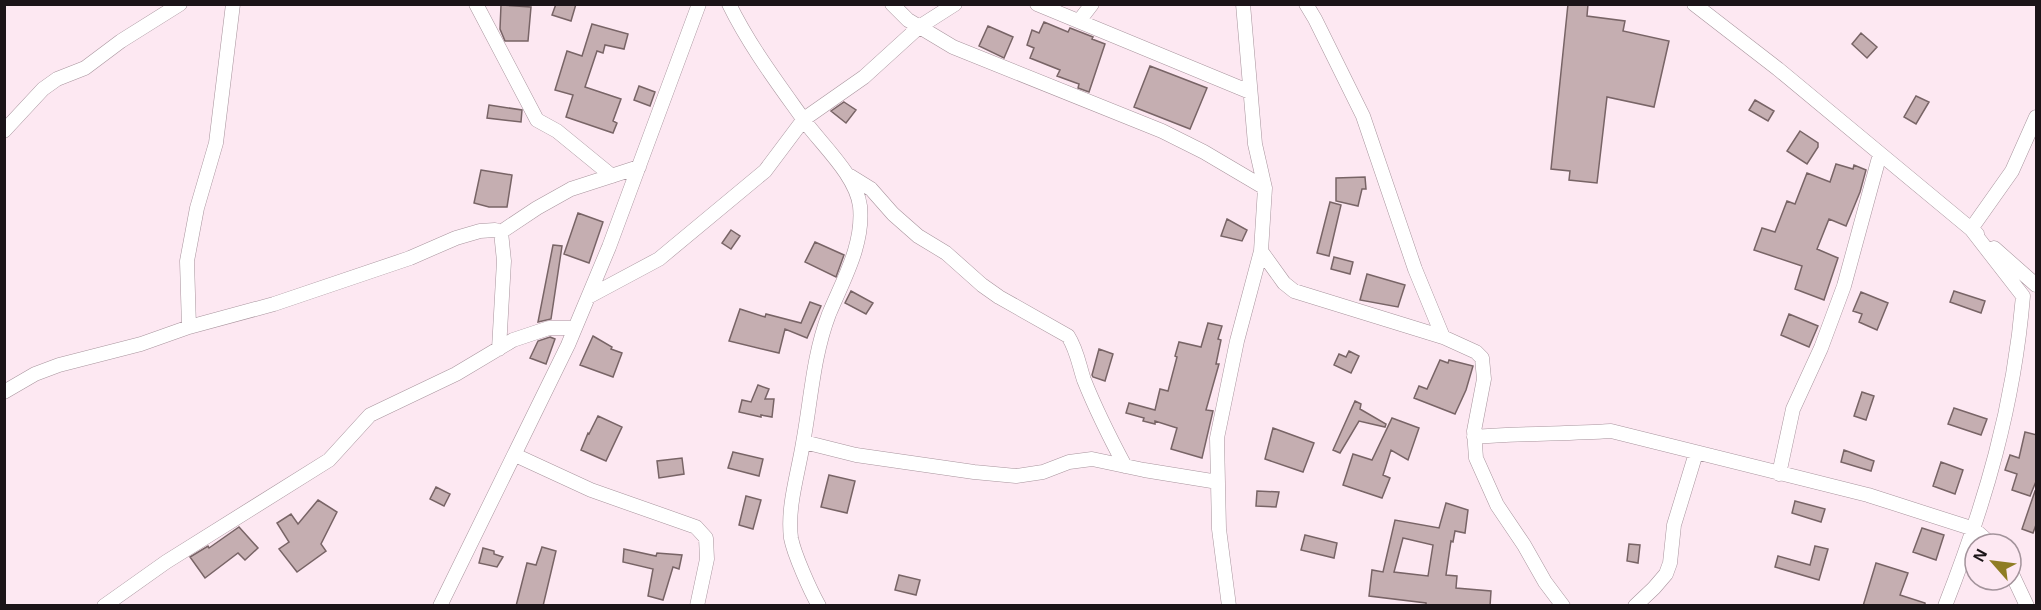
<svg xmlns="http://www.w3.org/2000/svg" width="2041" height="610" viewBox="0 0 2041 610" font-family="Helvetica,sans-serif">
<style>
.building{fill:#c5aeb1;stroke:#786466;stroke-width:1.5;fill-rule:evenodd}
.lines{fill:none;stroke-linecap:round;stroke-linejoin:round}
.minor-casing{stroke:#a8949d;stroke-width:15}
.minor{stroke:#fff;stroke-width:14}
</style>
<rect width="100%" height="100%" fill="#fde8f2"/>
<path class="building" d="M556,4H576L571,21L552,15Z
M1568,4H1588L1587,16L1625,21L1623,31L1669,41L1654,107L1607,97L1597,183L1569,180L1570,171L1551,169Z
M501,5L531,7L528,41H505L500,29Z
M1044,22L1068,32L1070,28L1093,37L1092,39L1105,44L1089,92L1078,88L1079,84L1057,76L1060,70L1030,58L1034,48L1027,45L1032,30L1039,33Z
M592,24L628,34L624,49L605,45L603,53L597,51L585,87L621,99L613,121L617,123L613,133L566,117L573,95L555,90L567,51L582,56Z
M988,26L1013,37L1004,58L979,46Z
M1861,33L1877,47L1867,58L1852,44Z
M1150,66L1207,88L1190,129L1134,107Z
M639,86L655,92L650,106L634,100Z
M1916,96L1929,102L1916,124L1904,117Z
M1755,100L1774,111L1768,121L1749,110Z
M844,102L856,110L846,123L831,111Z
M489,105L522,110L521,122L487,118Z
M1800,131L1818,143V147L1807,164L1787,151Z
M1836,164L1853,169L1854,165L1866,170L1860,192L1846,226L1829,219L1817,249L1838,258L1824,300L1795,289L1802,266L1754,250L1762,228L1775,232L1787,201L1795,204L1807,173L1830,182Z
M481,170L512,175L507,207H489L474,203Z
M1365,177L1366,189H1362L1358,206L1336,201V178Z
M1330,202L1341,205L1329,256L1317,253Z
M578,213L603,222L589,263L564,254Z
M1227,219L1247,230L1242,241L1221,236Z
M731,230L740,236L731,249L722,243Z
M815,242L844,255L836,277L805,262Z
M553,245L562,246L551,319L538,322Z
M1334,257L1353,262L1350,274L1331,269Z
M1367,274L1405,285L1398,307L1360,300Z
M851,291L873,303L866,314L845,303Z
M1954,291L1985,301L1981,313L1950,302Z
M1861,292L1888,303L1877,330L1859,322L1862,314L1853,311Z
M810,302L821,306L807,338L785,329L779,353L729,341L740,309L765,317L766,314L801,323Z
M1789,314L1818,326L1809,347L1781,335Z
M1208,323L1222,326L1218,339L1221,340L1216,364H1219L1206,410L1213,411L1202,458L1171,449L1177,428L1155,421V424L1143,421L1144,418L1126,413L1129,403L1155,410L1160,389L1168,391L1177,357L1175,356L1179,342L1201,347Z
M593,336L612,347L611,349L622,353L613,377L580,365Z
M550,337L555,339L546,364L530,358L538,341Z
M1099,349L1113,354L1105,381L1093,377L1092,375Z
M1349,351L1359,356L1351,373L1334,365L1339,354L1346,357Z
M1440,360L1448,363L1449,360L1473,366L1466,390L1455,414L1414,398L1419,386L1427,389Z
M758,385L769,389L765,399H774L772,417L761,415V417L739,412L742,400L751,402Z
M1862,392L1874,396L1866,420L1854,416Z
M1355,401L1361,404L1360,409L1386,424L1385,427L1359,421L1340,453L1333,450Z
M1954,408L1987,419L1981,435L1948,424Z
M598,416L622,427L606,461L581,450L588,433L589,434Z
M1392,418L1419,428L1408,460L1391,450L1383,475L1390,478L1382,498L1343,485L1353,454L1372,460Z
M1273,428L1314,443L1303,472L1265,459Z
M2025,432L2037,435V479L2030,496L2012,490L2017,474L2005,470L2010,455L2019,458Z
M1844,450L1874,461L1871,471L1841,462Z
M733,452L763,459L759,476L728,468Z
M682,458L684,474L659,478L657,461Z
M1941,462L1963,470L1955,494L1933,486Z
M829,475L855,481L847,513L821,507Z
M436,487L450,494L444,506L430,499Z
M1257,491L1279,492L1276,507L1256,506Z
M2035,491L2037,492V522L2033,533L2022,529Z
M746,496L761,500L753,529L739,525Z
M318,500L337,512L321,544L326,551L297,572L279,549L289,542L277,523L291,514L298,524Z
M1795,501L1825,509L1821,522L1792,513Z
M1446,503L1468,510L1465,533L1455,531L1453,542L1451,541L1446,575L1457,576L1456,588L1491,591L1490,606H1426V603L1369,596L1372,570L1383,572L1395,520L1439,528ZM1403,538L1433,545L1428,576L1394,572Z
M239,527L258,548L245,560L238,553L205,578L190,557L208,546L209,548Z
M1922,528L1944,535L1936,560L1913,552Z
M1305,535L1337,543L1334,558L1301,550Z
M1629,544L1640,545L1638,563L1627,561Z
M1815,546L1828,549L1819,580L1775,567L1778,556L1810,565Z
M542,547L556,551L543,606H516L527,563L536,565Z
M483,548L494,551V554L503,557L497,567L479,563Z
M624,549L656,556L657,553L682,555L679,569L673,567L663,600L648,596L653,569L623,562Z
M1876,563L1908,573L1900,595L1925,603V606H1863Z
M899,575L920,580L916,595L895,590Z"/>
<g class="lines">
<defs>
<path id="minor" d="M476,4L537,120L557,131L612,176
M729,4C750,47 779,85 806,123C824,147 856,176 860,206C864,245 843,280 829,314C813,356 811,400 803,443C798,474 787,507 791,538C794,554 810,590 819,606
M892,4L908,20L953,47L1162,131L1204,152L1265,188
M1037,4L1250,92
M1306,4L1315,19L1363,116L1415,269L1443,337
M1694,4L1778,69L1977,234
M1079,21L1092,4
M4,131L43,89L57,79L85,68L121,41L180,4
M850,176L871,189L893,214L918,236L946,253L982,285L999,297L1068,336C1077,350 1079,365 1084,380C1096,410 1110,438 1125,466
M1994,248L2036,285
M1261,251L1284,283L1294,291L1443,337L1476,352L1482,358L1484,379L1474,431L1476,458L1497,505L1524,545L1545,582L1563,606
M588,297L659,259L765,171L804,119L864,77L919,27L955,4
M189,327L187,261L197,208L216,143L233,4
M499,349L504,261L501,232
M4,392L35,374L59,365L141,344L189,327L274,304L410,258L456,238L480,231L495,230L501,232L537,208L571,189L639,167
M1474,437C1520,433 1566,434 1611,431L1868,495L1974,529L1991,544
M804,442L856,455L974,472L1016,476L1043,472L1069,462L1092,459L1144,470L1218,482
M515,455L591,490L696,527L706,538L707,559L697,606
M1779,474L1793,409L1821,348L1844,286L1880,154
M2011,572L2027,606
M104,606L166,562L329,460L370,415L456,374L513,340L549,328H575
M440,606L568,345L609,247L699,4
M1229,606L1219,529L1217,438L1237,341L1261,251L1265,188L1255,144L1243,4
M1635,606L1654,588L1666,574L1670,563L1674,525L1696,453
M1945,606C1985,504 2014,406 2023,296L1971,229L2012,171L2036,117"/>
</defs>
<use href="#minor" class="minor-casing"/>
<use href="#minor" class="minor"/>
</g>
<rect width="2041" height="610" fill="none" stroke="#1b1418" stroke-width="12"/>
<g transform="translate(1993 562) rotate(298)"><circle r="28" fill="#fde8f2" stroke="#a3939b" stroke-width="1.5"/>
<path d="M0-4.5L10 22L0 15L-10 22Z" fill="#8f7d24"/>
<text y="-9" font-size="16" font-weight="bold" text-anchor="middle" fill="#1b1418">N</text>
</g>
</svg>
